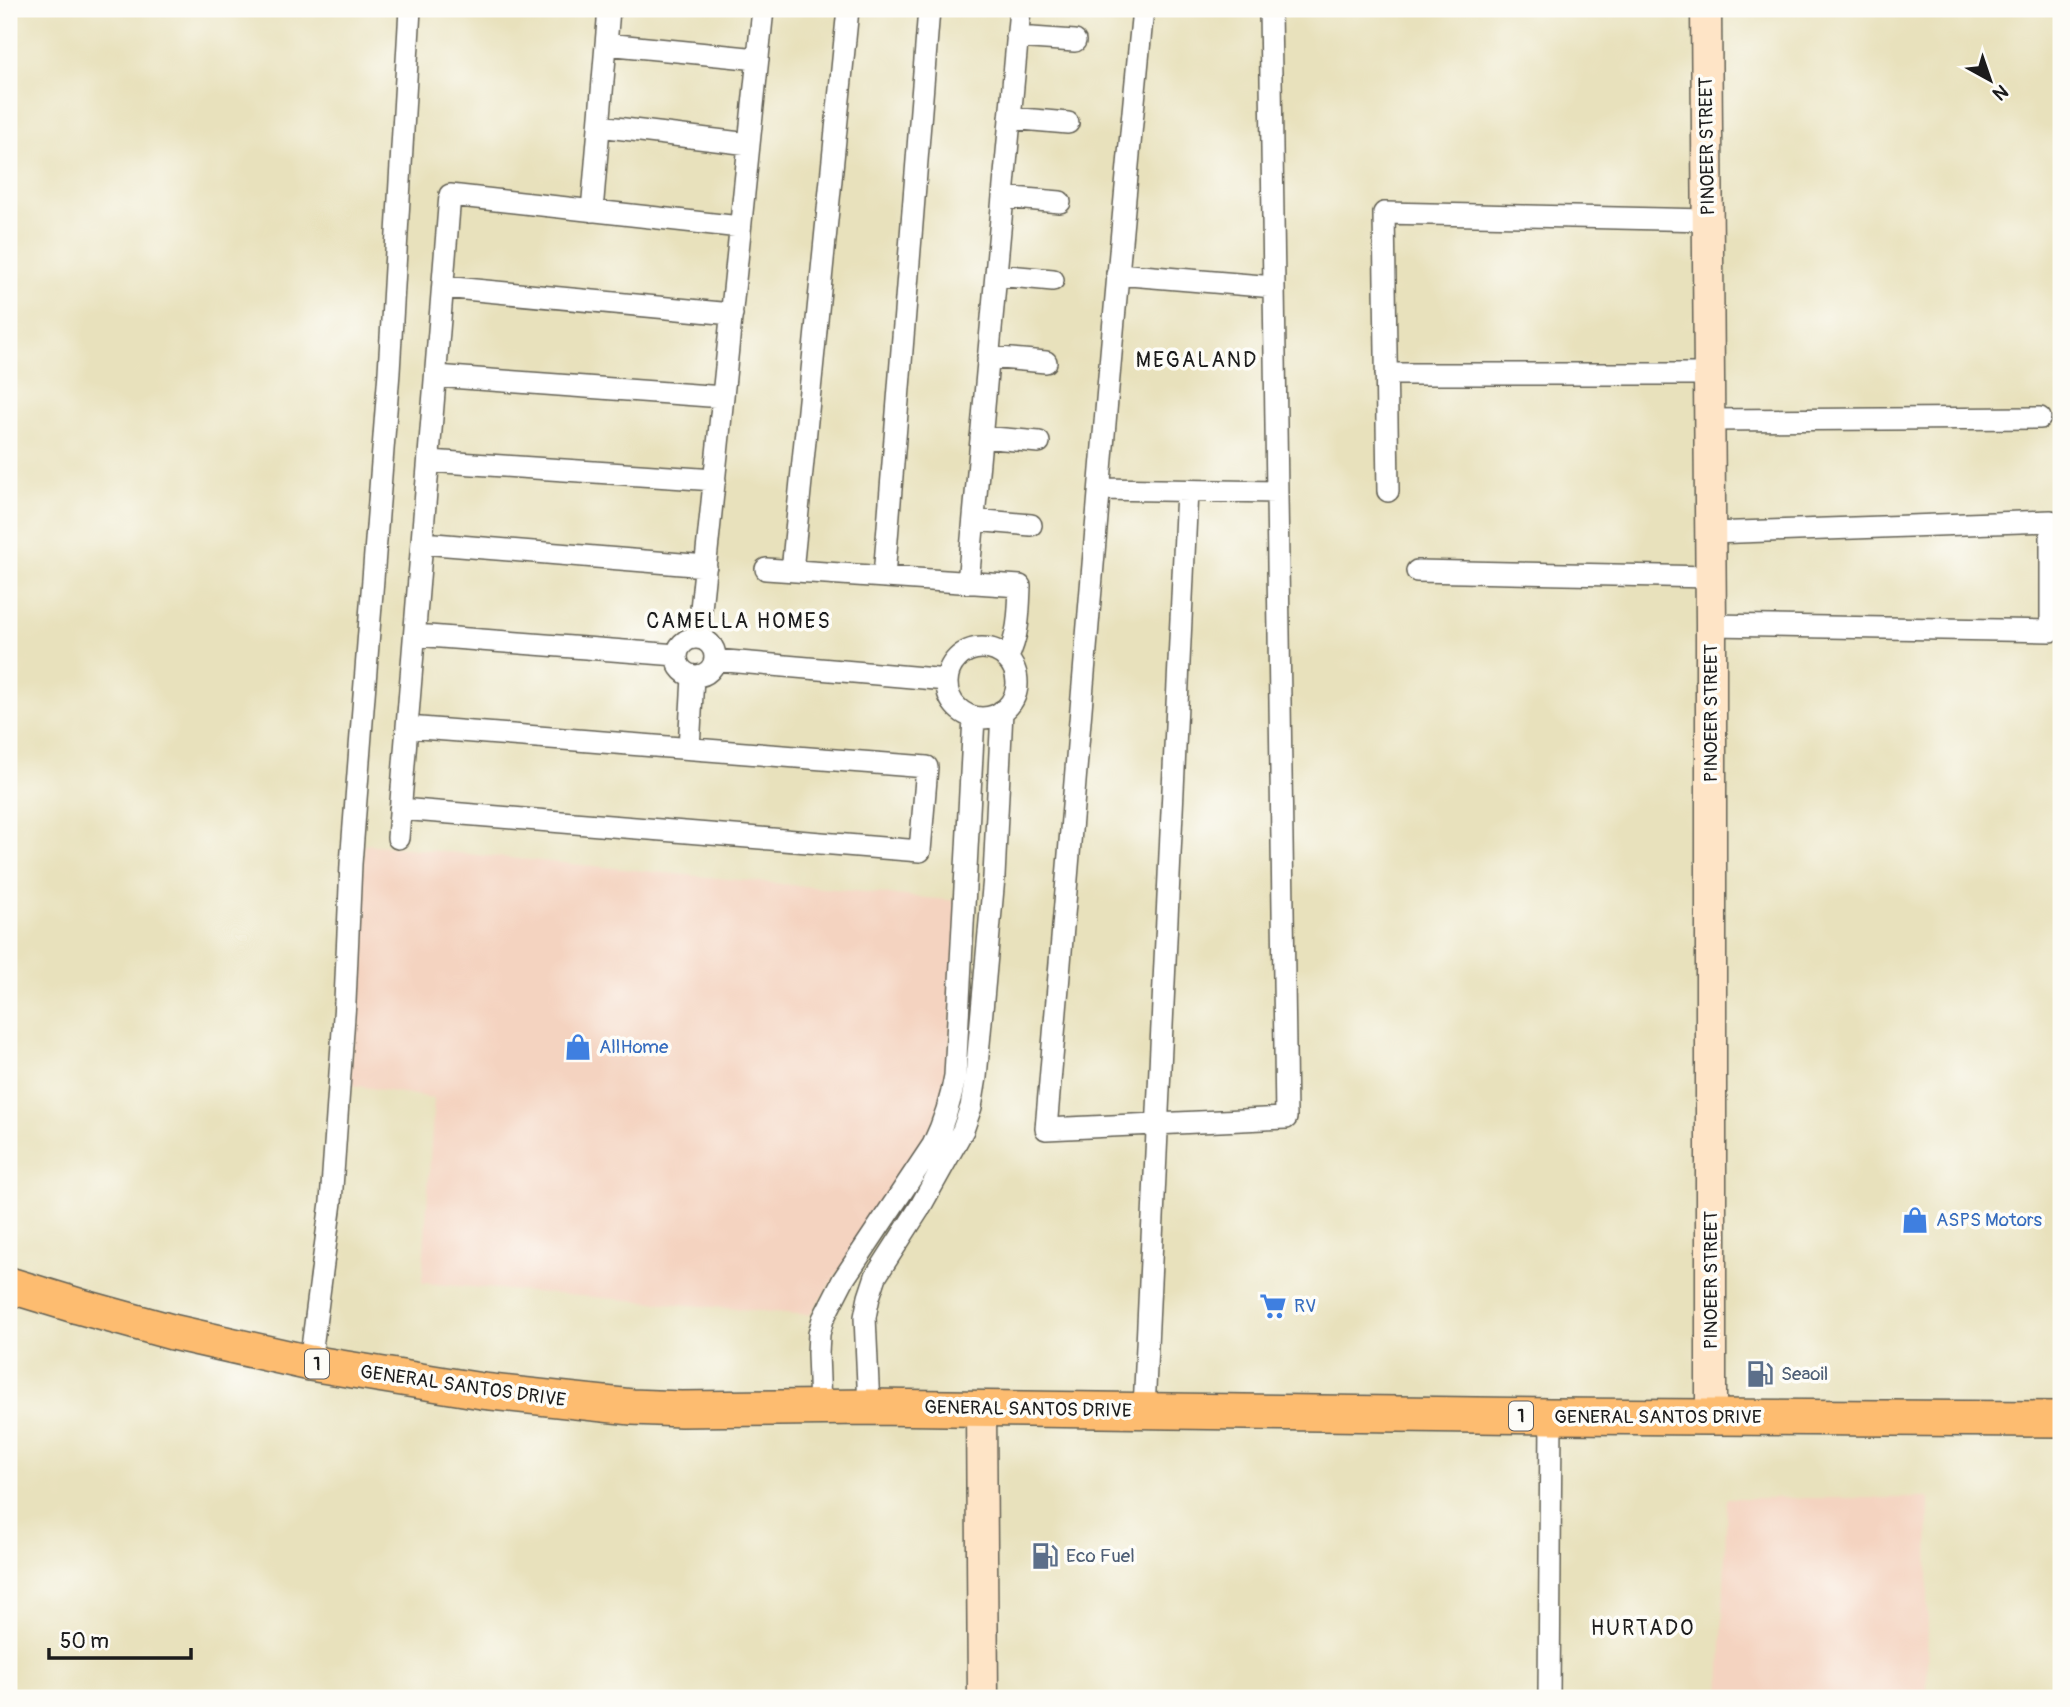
<svg xmlns="http://www.w3.org/2000/svg" width="2070" height="1707" viewBox="0 0 2070 1707" font-family="Pangolin,sans-serif">
<style>
.built{fill:#f4d3c0}
.lines{fill:none;stroke-linecap:round;stroke-linejoin:round}
.minor-casing{stroke:#636154;stroke-width:24}
.secondary-casing{stroke:#636154;stroke-width:33}
.trunk-casing{stroke:#636154;stroke-width:38}
.minor{stroke:#fff;stroke-width:21}
.secondary{stroke:#fee4c6;stroke-width:30}
.trunk{stroke:#fdbc70;stroke-width:35}
.labels{text-anchor:middle;dominant-baseline:central;stroke-width:7;stroke-linejoin:round;paint-order:stroke}
.shield{fill:#fdfcf7;stroke:#605f5e;stroke-width:2}
.shield-label{font-size:18px;font-weight:bold;fill:#1c1c1c}
.street-label{font-size:19px;fill:#1c1c1c;stroke:#fdfcf7}
.shop-label{font-size:19px;fill:#366cbe;stroke:#fdfcf7;text-anchor:start}
.service-label{font-size:19px;fill:#4e5e75;stroke:#fdfcf7;text-anchor:start}
.neighbourhood-label{font-size:21px;letter-spacing:2px;fill:#1c1c1c;stroke:#fdfcf7}
</style>
<rect width="100%" height="100%" fill="#fdfcf7"/>
<filter id="ink" filterUnits="userSpaceOnUse"><feTurbulence type="fractalNoise" baseFrequency=".0143" numOctaves="2"/><feDisplacementMap in="SourceGraphic" scale="14" xChannelSelector="R" yChannelSelector="G"/><feConvolveMatrix kernelMatrix="1 2 1 2 8 2 1 2 1" color-interpolation-filters="sRGB"/></filter>
<filter id="wash" filterUnits="userSpaceOnUse"><feTurbulence type="fractalNoise" baseFrequency=".00686" numOctaves="4" result="noise"/><feDisplacementMap in="SourceGraphic" scale="28" xChannelSelector="R" yChannelSelector="G"/><feGaussianBlur stdDeviation="1.57" result="paint"/><feColorMatrix in="noise" values="0 0 0 0 0 0 0 0 0 0 0 0 0 0 0 0 0 1.4 0 .05"/><feComposite in="paint" operator="in"/></filter>
<g filter="url(#wash)">
<rect width="100%" height="100%" fill="#e8e1bc"/>
<path class="built" d="M364,844L958,901L947,1091L923,1144L810,1315L422,1283L434,1098L350,1085Z
M1727,1498H1929L1927,1698H1720Z"/>
</g>
<g filter="url(#ink)">
<g class="lines">
<defs>
<path id="minor" d="M1143,9C1106,382 1078,756 1046,1129L1286,1118L1270,9
M1017,37L1075,41
M606,44L758,59
M1010,118L1068,123
M599,126L749,144
M1003,197L1060,202
M592,211L609,9
M1117,274L1274,287
M996,275L1053,280
M443,287L732,314
M988,357L1046,362
M1386,374H1709
M436,376L723,397
M1709,420L2040,418
M981,437L1039,442
M429,461L715,480
M1101,489L1277,492
M1388,491L1384,213L1708,220
M974,520L1031,525
M1711,533L2051,521V631L1711,625
M422,543L706,566
M766,569L1020,586C1019,612 1019,635 1007,659
M792,571L848,9
M1417,571L1711,577
M884,577L929,9
M968,583L1020,9
M415,635L677,655
M677 657a19 19 0 1 1 38 0a19 19 0 1 1-38 0Z
M698,638L763,9
M947 683a35 35 0 1 1 70 0a35 35 0 1 1-70 0Z
M715,660L947,680
M689,748L693,677
M400,809L920,851L927,767L407,727
M398,838L450,195L740,227
M310,1363L331,1202L345,1002L351,864L389,372L410,9
M820,1407L818,1353L819,1334L823,1319L843,1280L933,1145C944,1122 951,1101 955,1076L974,717
M869,1407L865,1317L869,1297L876,1276L919,1209L963,1130L971,1107L976,1077L994,877L1002,711
M1144,1410L1187,491
M1549,1698L1551,1416"/>
<path id="secondary" d="M1706,9L1711,625V1417
M981,1408L983,1698"/>
<path id="trunk" d="M9,1285L78,1306L172,1332L310,1363L482,1391L632,1407L681,1409L869,1407L1551,1416L2061,1419"/>
</defs>
<use href="#minor" class="minor-casing"/>
<use href="#secondary" class="secondary-casing"/>
<use href="#trunk" class="trunk-casing"/>
<use href="#minor" class="minor"/>
<use href="#secondary" class="secondary"/>
<use href="#trunk" class="trunk"/>
</g>
</g>
<defs>
<symbol id="shop-bare" viewBox="-9 -9 18 18"><path d="M-5-2.5h2.3a2.7 3.5 0 0 1 5.4 0H5L5.5 6h-11ZM-1.5-2.5h3a1.5 2.3 0 0 0-3 0Z" fill="#3f7fe0" stroke="#fdfcf7" stroke-width="2.5" paint-order="stroke"/></symbol>
<symbol id="supermarket-bare" viewBox="-9 -9 18 18"><path d="M-6-5.5h2.5l.6 2H6L4.5 2H-2.5L-4.4-4H-6ZM-1.5 3.2a1.3 1.3 0 1 0 .1 0ZM3 3.2a1.3 1.3 0 1 0 .1 0Z" fill="#3f7fe0" stroke="#fdfcf7" stroke-width="2.5" paint-order="stroke"/></symbol>
<symbol id="fuel-bare" viewBox="-9 -9 18 18"><path d="M-5.5-6h7V0h2V4h1.3V-2.5L3-4.5l.8-.8L6-3V5H2.5V1h-1V6h-7ZM-4.2-4.7v3.2H.2V-4.7Z" fill="#5c6f8a" stroke="#fdfcf7" stroke-width="2.5" paint-order="stroke"/></symbol>
</defs>
<g fill-rule="evenodd">
<use href="#shop-bare" x="559" y="1028" width="38" height="38"/>
<use href="#shop-bare" x="1896" y="1201" width="38" height="38"/>
<use href="#supermarket-bare" x="1254" y="1287" width="38" height="38"/>
<use href="#fuel-bare" x="1741" y="1355" width="38" height="38"/>
<use href="#fuel-bare" x="1026" y="1537" width="38" height="38"/>
</g>
<g class="labels">
<g class="shield">
<rect x="305" y="1349.5" width="24" height="29" rx="5"/>
<rect x="1509" y="1401.5" width="24" height="29" rx="5"/>
</g>
<g class="shield-label">
<text x="317" y="1364">1</text>
<text x="1521" y="1416">1</text>
</g>
<g class="street-label">
<text transform="translate(1707 146) rotate(-91)">PINOEER STREET</text>
<text transform="translate(1711 713) rotate(-90)">PINOEER STREET</text>
<text transform="translate(1711 1280) rotate(-90)">PINOEER STREET</text>
<text transform="translate(463 1386) rotate(8)">GENERAL SANTOS DRIVE</text>
<text transform="translate(1028 1409) rotate(1)">GENERAL SANTOS DRIVE</text>
<text x="1658" y="1417">GENERAL SANTOS DRIVE</text>
</g>
<g class="shop-label">
<text x="599" y="1047">AllHome</text>
<text x="1936" y="1220">ASPS Motors</text>
<text x="1294" y="1306">RV</text>
</g>
<g class="service-label">
<text x="1781" y="1374">Seaoil</text>
<text x="1066" y="1556">Eco Fuel</text>
</g>
<g class="neighbourhood-label">
<text x="1197" y="360">MEGALAND</text>
<text x="739" y="621">CAMELLA HOMES</text>
<text x="1643" y="1628">HURTADO</text>
</g>
</g>
<rect width="2070" height="1707" fill="none" stroke="#fdfcf7" stroke-width="35"/>
<g transform="translate(1990 80) rotate(140)" stroke="#fdfcf7" stroke-width="5" paint-order="stroke">
<path d="M0-5L12 26L0 18L-12 26Z" fill="#1c1c1c"/>
<text y="-10" font-size="19" font-weight="bold" text-anchor="middle" fill="#1c1c1c">N</text>
</g>
<path d="M49 1648v10h142v-10" fill="none" stroke="#1c1c1c" stroke-width="3.5"/>
<text x="60" y="1648" font-size="21" fill="#1c1c1c" stroke="#fdfcf7" stroke-width="5" paint-order="stroke">50 m</text>
</svg>
